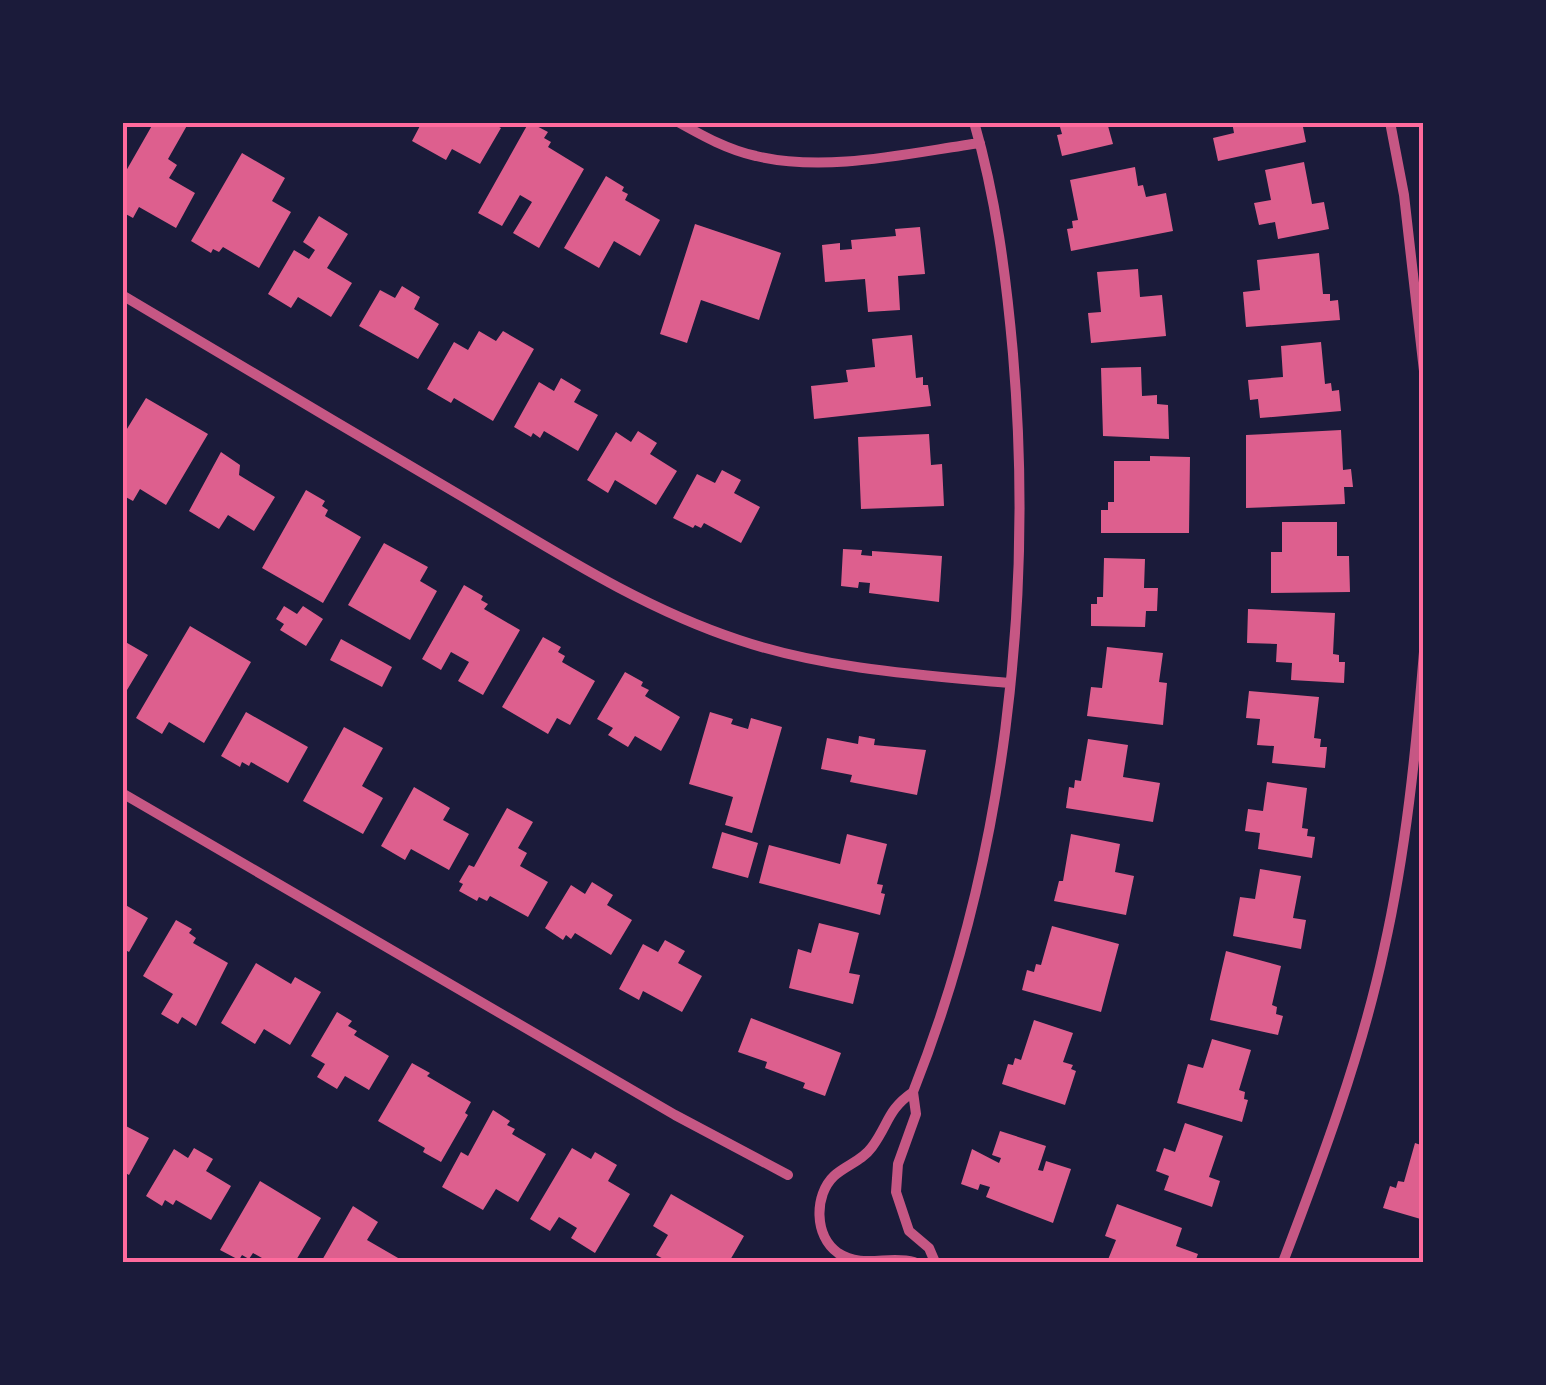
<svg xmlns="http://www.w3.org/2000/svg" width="1546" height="1385" viewBox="0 0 1546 1385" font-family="Roboto,sans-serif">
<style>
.building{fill:#dd5f8e}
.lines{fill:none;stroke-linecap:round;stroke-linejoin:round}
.minor{stroke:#c65784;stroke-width:10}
.neatline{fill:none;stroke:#ff6b9d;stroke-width:4}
</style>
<rect width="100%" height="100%" fill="#1b1b3a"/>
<path class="building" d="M154,122H189L168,159L177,165L169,178L195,193L176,228L139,207L133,218L122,212V178Z
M422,122H490L501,128L480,164L452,149L446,160L412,141Z
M529,122L548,132L544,138L551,142L548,147L584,169L539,248L513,233L532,202L520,195L502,226L478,213Z
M1066,122H1118V124L1108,126L1113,144L1062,156L1057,135L1062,134L1060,127Z
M1232,122H1302L1306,142L1218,161L1213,138L1234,133Z
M242,153L285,178L272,201L291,212L259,268L223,247L219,252L213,249L211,253L191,241Z
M1304,162L1312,204L1324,202L1329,229L1278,239L1275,222L1259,225L1254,203L1271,200L1265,170Z
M1135,167L1138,186L1143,185L1146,197L1166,193L1173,231L1071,251L1067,229L1073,228L1072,221L1078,220L1070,180Z
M606,176L624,187L622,191L628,194L625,200L660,220L640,256L614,241L599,268L564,248Z
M319,216L348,234L327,268L352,283L331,317L298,297L291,308L268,294L294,250L309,259L315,250L303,242Z
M695,224L781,253L759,320L701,300L687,343L660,334Z
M920,227L925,274L898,276L900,310L868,312L865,279L825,282L822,245L840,243V250L852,249L851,240L896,236L895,229Z
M1319,253L1323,294H1330V301L1338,300L1340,320L1246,327L1243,292L1260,290L1257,260Z
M1138,269L1140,297L1162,295L1166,336L1091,343L1088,313L1101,312L1097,272Z
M402,286L420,297L414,309L439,324L418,359L359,326L380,290L395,298Z
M479,331L496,341L503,331L534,349L493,421L454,398L451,403L427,389L454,342L468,350Z
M912,335L916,378L923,377V385H928L931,406L814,419L811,386L848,382L846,370L875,367L872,339Z
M1321,342L1325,384L1331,383L1332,391L1339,390L1341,411L1260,418L1258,399L1250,400L1248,380L1283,377L1281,346Z
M1141,367L1142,396L1157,395V404L1168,405L1169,439L1103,436L1101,368Z
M561,378L581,390L574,402L598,415L578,451L544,431L540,438L533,433L531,437L514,427L539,382L554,391Z
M146,398L208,434L166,505L140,489L133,501L122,495V437Z
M1341,430L1343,470L1351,469L1353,487H1344L1345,504L1246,508V435Z
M638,431L657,443L650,454L677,471L656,505L615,480L608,493L587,480L616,432L631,442Z
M929,434L931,465L942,464L944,506L861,509L858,437Z
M221,452L240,465L239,475L275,497L254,531L228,515L219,529L189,511Z
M1150,456L1190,457L1189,533H1101V510H1108V502H1114V461H1150Z
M722,470L741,480L734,493L760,507L741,543L704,523L701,528L695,525L693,528L673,518L697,474L715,483Z
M306,490L325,501L322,506L328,510L325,516L361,537L323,603L262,568Z
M1282,522H1337V556H1349L1350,592L1271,593V552H1282Z
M384,543L428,567L420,581L437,591L410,640L348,605Z
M843,549L862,550L861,555L872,556V551L942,556L939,602L869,593L870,583L859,582L858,588L841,586Z
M1104,558L1145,559L1144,588H1158L1157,611H1146L1145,627L1091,626V604H1097V597H1103Z
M464,585L483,596L481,600L488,604L484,609L520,630L483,695L458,681L469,662L451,652L441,670L422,659Z
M284,606L297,614L303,606L323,619L306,646L280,630L284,624L276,619Z
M1248,609L1335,613L1333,654L1339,655V662H1345L1344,683L1291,680L1292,663L1276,662L1277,644L1247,643Z
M190,626L251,662L204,743L169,722L162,734L136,718Z
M543,637L561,647L558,652L565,656L562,662L595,681L570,725L557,718L548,734L502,707Z
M341,639L392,667L382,687L330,660Z
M122,640L148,655L127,690L122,688Z
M1107,647L1163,653L1159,682L1167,683L1163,725L1087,716L1091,687L1102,688Z
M625,672L643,682L641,686L649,690L645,696L680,717L661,751L635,736L628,747L608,735L613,728L597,719Z
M1249,691L1319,697L1314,738L1321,739L1320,747H1327L1325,768L1272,763L1274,746L1257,745L1260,719L1246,718Z
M246,712L308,747L288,783L251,762L249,766L242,762L240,767L221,756Z
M710,712L733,719L731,724L748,729L751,718L782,727L752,833L725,825L733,797L689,784Z
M344,727L383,748L362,786L383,798L363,834L303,801Z
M859,736L875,739L874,745L926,750L917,795L850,782L852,775L821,769L827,738L858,744Z
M1088,739L1128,745L1123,777L1160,783L1153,822L1066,808L1069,787L1074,788L1075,780L1081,781Z
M1267,782L1307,788L1302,828L1308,829L1307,836L1315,837L1312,858L1258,849L1260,833L1245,831L1248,809L1263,811Z
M414,787L450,808L443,820L469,834L449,870L411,849L405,860L381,846Z
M507,808L533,822L518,848L527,853L520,866L548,882L528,917L490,896L487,901L479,897L477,901L459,891L463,884L459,882L469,865L474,867Z
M722,832L758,843L748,878L712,868Z
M847,834L887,844L877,884L883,885L881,893L885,894L880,915L759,883L769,845L840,864Z
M1071,834L1120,844L1115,872L1134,876L1126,915L1054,901L1059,881H1063Z
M1260,869L1301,876L1293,918L1306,920L1301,949L1233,936L1240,897L1255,899Z
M592,882L613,895L607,905L632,920L611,955L575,933L571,939L566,935L563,940L545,928L571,885L585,894Z
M122,903L148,918L129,952L122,948Z
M176,920L192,929L189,933L196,938L193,943L228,963L196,1026L182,1017L178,1024L161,1014L173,994L143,976Z
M819,923L859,933L849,973L860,975L853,1004L789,988L798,949L811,953Z
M1052,926L1119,944L1101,1012L1022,990L1027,970L1034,972L1036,964L1041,965Z
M665,940L685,951L678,963L702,976L682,1012L643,991L639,1000L619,989L643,944L658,952Z
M1226,951L1281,966L1272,1005L1277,1007L1276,1014L1283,1016L1278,1035L1210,1020Z
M256,963L291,984L295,977L321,992L290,1045L264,1029L255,1044L221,1023Z
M337,1012L352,1021L348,1026L357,1031L354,1035L389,1056L369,1090L345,1076L337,1089L317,1077L325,1064L311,1056Z
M751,1018L841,1053L825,1096L803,1088L805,1083L765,1068L767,1062L738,1052Z
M1034,1020L1073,1033L1063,1062L1073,1065L1071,1069L1076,1071L1065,1105L1002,1084L1008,1064L1013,1065L1015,1058L1021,1060Z
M1212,1039L1251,1050L1239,1090L1245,1092L1244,1099L1248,1100L1242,1122L1177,1103L1188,1064L1203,1068Z
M412,1063L430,1073L427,1076L471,1102L465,1113L468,1115L441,1162L423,1152L425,1148L378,1121Z
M493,1110L510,1121L507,1125L515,1129L512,1134L546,1154L518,1202L496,1189L483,1210L442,1187L461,1152L468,1156Z
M1185,1123L1223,1136L1209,1177L1220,1181L1212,1207L1164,1190L1169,1176L1156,1171L1164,1148L1175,1152Z
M122,1124L149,1138L129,1175L122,1171Z
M1000,1131L1046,1146L1038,1170L1043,1171L1046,1161L1071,1169L1053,1223L986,1197L990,1187L980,1184L978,1190L961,1184L972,1149L999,1163L1001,1158L992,1155Z
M1415,1143L1424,1146V1220L1383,1208L1390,1186L1396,1188L1398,1181L1404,1182Z
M194,1148L213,1159L206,1171L231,1186L211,1220L176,1200L173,1205L165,1200L162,1206L146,1196L174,1149L188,1158Z
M572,1148L591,1159L595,1152L617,1165L608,1181L630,1194L595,1253L571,1238L577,1228L559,1217L550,1231L530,1219Z
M260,1181L321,1218L295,1262H269L253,1253L249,1259L242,1255L239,1260L220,1250Z
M671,1194L744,1236L729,1262H669L656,1255L668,1235L653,1226Z
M1117,1204L1182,1228L1176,1246L1198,1254L1195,1262H1107L1116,1240L1105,1236Z
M353,1206L378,1222L367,1240L405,1262H321Z"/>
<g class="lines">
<path class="minor" d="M678,122C703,136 728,150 756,156C827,173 909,153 980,143
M1390,122L1404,195L1424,371
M122,295C236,363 349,430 463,497C551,549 641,608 739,640C825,669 920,675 1009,683
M122,793L675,1115L788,1175
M913,1092C887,1110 889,1124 872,1147C862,1161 846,1165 834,1176C814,1195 814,1236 838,1253C862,1269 889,1255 914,1262
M935,1262L929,1248L909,1231L896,1192L898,1164L916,1114L913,1092C1005,860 1034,602 1013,354C1006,275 996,198 974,122
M1283,1262C1322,1160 1361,1056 1384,949C1406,851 1416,751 1424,652"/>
</g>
<rect width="1546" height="1385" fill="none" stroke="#1b1b3a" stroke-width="250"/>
<rect x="125" y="125" width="1296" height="1135" class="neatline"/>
</svg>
